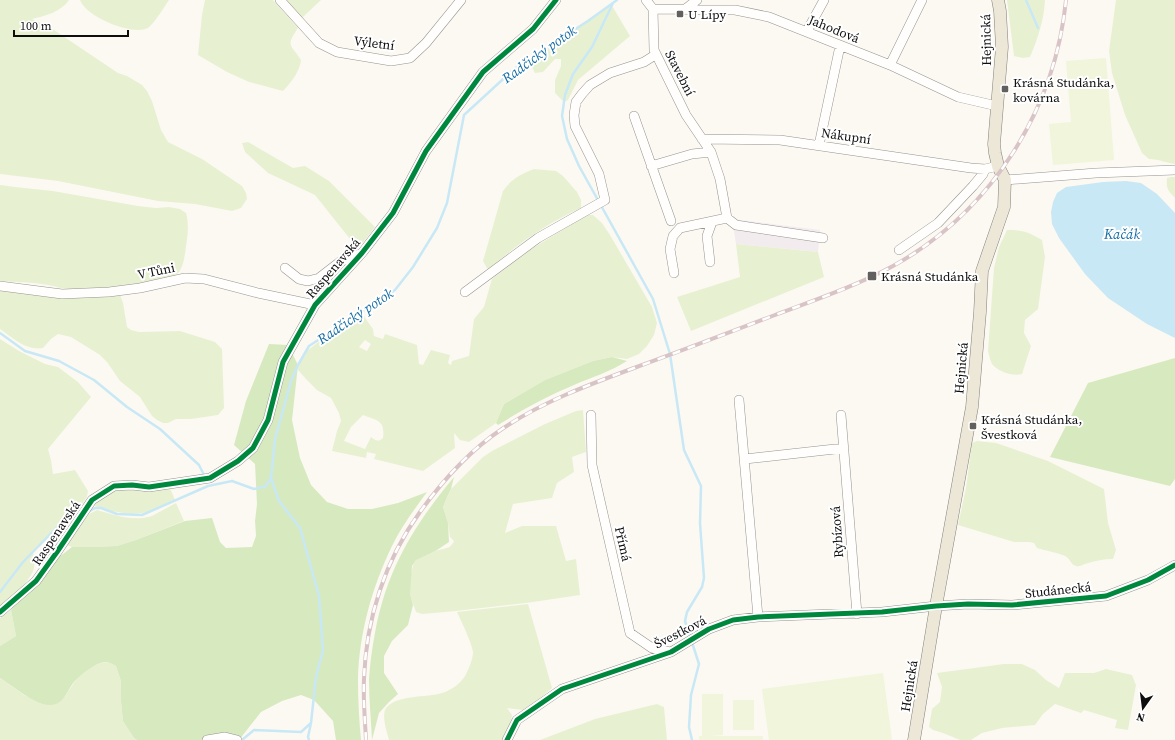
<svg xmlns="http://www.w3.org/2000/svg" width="1175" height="740" viewBox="0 0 1175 740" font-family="'Source Serif 4',serif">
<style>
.industrial{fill:#f3ecef}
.green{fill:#e7f1d2;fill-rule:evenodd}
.forest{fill:#d7e9bf}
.pitch{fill:#f0f5db}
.water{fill:#c8e8f6}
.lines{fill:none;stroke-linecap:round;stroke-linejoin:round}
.stream{stroke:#c8e8f6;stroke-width:2.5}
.minor-casing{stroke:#959491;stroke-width:10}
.major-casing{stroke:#82817e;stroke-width:13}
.minor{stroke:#fffefd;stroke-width:9}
.major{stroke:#ede7d8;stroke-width:12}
.rail-casing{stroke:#d8c4c6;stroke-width:4}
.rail{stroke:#fff;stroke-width:2.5;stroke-dasharray:8;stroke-linecap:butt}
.cycleway-casing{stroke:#fff;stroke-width:8}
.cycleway{stroke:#00873e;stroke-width:5}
.poi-dot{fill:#61605e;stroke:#fff;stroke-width:1.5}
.labels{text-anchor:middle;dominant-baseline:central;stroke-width:4;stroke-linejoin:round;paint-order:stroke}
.poi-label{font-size:13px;fill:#0e0e0e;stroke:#fff;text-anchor:start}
.street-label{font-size:13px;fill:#0e0e0e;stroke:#fff}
.water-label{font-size:14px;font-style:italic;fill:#136ca4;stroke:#fff}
</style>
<rect width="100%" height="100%" fill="#fcf9f2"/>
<path class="industrial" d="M732,219L820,230L818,252L736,244Z"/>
<path class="green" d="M0,0H69C61,12 45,16 32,19L51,28L118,73L127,76L142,85L147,91L152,101L161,130L168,142L202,159L242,186L246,193L247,199L241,208L232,211L195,204L158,201L58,181L0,174Z
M80,0H169C165,6 153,25 148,28C132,36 86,17 80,0Z
M205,0H273L298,28C285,47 291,44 301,60C300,71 291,83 283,91L249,82L227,72L198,55L202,15Z
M285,0H321L303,17L301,16Z
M1007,0H1045C1044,20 1038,38 1030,57L1023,58L1014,56Z
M1116,0H1175V164C1166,163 1159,159 1149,159L1142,153L1125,115L1112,73L1109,51Z
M611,4L630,36L578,80L568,100L564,102L555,93V80L561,66V59H555L543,72L535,73L532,67L534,61L557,40Z
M248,142L293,168L305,166L329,181L375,227L361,245L354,244L315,195L268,173L245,152L242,143Z
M534,169L556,171L563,176L577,192L581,200V208C547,223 516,245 488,270L483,261L503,191C510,180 521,174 534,169Z
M1171,177H1175V198C1168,191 1166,189 1167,178Z
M0,185L15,187L53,191L138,206L156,208L169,207L180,209L186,213C189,223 188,235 186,246C185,254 184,265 179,272C165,286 90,290 69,289C62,289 55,286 48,285C32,282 16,282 0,281Z
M587,215H593L602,223L610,235L652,307L657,323L654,335L647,346L639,354L627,359L612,357L593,361L545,380L504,404L496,423L469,442L460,440L454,433L455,448L423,471L374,459L376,454L367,452L366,458L332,451L337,431L341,421L339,413L331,398L317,390L306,379L298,370V363L308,350L350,318L357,315H363L373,329L374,336L383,339L385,334L417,345L419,364L423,365L431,350L450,355L448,363L451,365L452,361L469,356L474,319L484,307L492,279L528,251ZM365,340L371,344L367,351L359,347ZM363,415C378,421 385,420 383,438C378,442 376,441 371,437L365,449L344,441L351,427Z
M1007,230C1023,230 1028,232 1042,240L1045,257L1038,309L1025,320L1024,333L1031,346L1022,374C1013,377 997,371 992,364C990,360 989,355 988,351L994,268L999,247Z
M736,244L818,252L824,277L691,331L677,297L740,277Z
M0,289L120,295L123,303L127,327L131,330L139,332L180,331L215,342L222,349L224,408L218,415L191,419H176L168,423H163L157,420L152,416L140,397L120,381L107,362L100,355L71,337L58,334L51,339L43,348C26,351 13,338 0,329Z
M0,339L19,351L45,364L58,367L78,382L91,397L48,449L51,460L53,474L75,470L88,491L87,497L82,504L33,552C34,557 35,563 34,568C32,579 9,602 0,609Z
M583,410L586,452L572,457L574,472L557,483L552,498L513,504L505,533L522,526H556L566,561L576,559L580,595L526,603L456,611L422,614L416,612C414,606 411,600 410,594C409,587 411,565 416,560C421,555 433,551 439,550C447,548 451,548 454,541L450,537L448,523L443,507L447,497L451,489L483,457L492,451L545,424L576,411Z
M977,441L996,443L1048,461L1104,489L1108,523L1116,550L1113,559C1103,559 1094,561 1085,564C1082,565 1079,567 1076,566C1070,564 1070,558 1065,556C1056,552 1046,551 1037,548L1034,543L1029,542H1014L958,525L966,488L972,443Z
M117,487L170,488L175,500C167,504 159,508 151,511C133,517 110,512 92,505Z
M176,503L184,521L136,540L117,546L91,547H72L67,545L68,540L83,517H87L89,514L97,510C115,515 133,522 152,516C160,512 168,507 176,503Z
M528,604L552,688L539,699L523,710L507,708L512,715L510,726L504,740H389C387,732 382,718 385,710C393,694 428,698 442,693C452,690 463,682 467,672C470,666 473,658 473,652C472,643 461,621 457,612Z
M11,610L16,636L0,646V618Z
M108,662L116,666L121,681V701L123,721L134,738L137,740H0V678L24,695L40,702L65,697C76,678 85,665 108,662Z
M1004,664H1022L1035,670L1046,680L1059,688L1065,673H1094L1106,669L1132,675L1136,685L1128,730L1115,728L1117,720L1084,710L1081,713L1055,704L1043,714L1035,725L1002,728L982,733L971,740H960L943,733L933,730L929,727L932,709L940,702L942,687L937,673Z
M657,704L664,707L667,740H540L595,719Z"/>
<path class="forest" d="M269,344L288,345L298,365L292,420L300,458L311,485L327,502L348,509H372L398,503L427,492C414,510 401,527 392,546C372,587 359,634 358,679C358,699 359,720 361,740H336L333,721L314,700L301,695L282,701L261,712L239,740H137L134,738L123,721L121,701V681L116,666C114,665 110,663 108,662C97,661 81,674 74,682C67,690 65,704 51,705C36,706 13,686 0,678V646L16,636L11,610L40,572L72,547H91L117,546L136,540L185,521L212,518L220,542L226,548L252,547L256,536L255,521L257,504L255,464L234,445L246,401Z
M612,357L627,361C610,372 592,377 574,385C547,396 522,410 498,425L496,423L504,404L545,380L593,361Z
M1175,358V479L1170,486L1050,457L1088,383Z
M454,477L451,489L447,497L443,507L448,523L449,542L437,550L416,560L412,566L410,594L413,605L408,625L392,641L384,656V673L398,694L389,702L379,713L372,740C371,720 369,699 369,679C370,664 372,648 375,633C386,571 414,525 454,477Z"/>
<path class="pitch" d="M1106,58L1114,160L1053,165L1049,124L1071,122L1066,61Z
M883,673L892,740H769L762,689Z
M702,694H723V735L711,736H763V740H699V736H702Z
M733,700H754V730H733Z"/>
<path class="water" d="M1126,181L1141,183L1157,194L1175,213V338L1147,324L1108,298L1085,274L1059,238L1052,224L1051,212L1053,202L1057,193L1066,187L1103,182Z"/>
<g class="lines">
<path class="stream" d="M1026,0L1038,28
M613,3L592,47L573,74L565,95L562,116L567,139L579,166L653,299L670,354L684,450L701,486L700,523L704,578L702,587L687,612L685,621L699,664L691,695L689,727L692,740
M0,333L25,351L59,361L94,380L127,407L160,429L199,465L204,475
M88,512L95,508H101L117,514L142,515L208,486L232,481L254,489L266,486L271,478
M0,592L23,562L67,517L72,514L76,515
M242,740L254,730L301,732L311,723L316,677L323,650L319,596L300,528L279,501L271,478L275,439L291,381L298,365L309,346L395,290L413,267L437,228L447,203L464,115L514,69L588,21L617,0
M309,740L308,737L311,723"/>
<defs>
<path id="minor" d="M280,0L319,43L337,52L391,61L410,58L426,43L461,0
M646,0L653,9L654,50L686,115L711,152L720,179L727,218L736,225L823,238
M653,9L735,10L769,17L890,65L958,97L997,106
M684,10L697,0
M807,31L824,0
M890,65L922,0
M634,116L671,221
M702,139L780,140L971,168L985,169L998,166
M819,145L840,46
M651,166L692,154L711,152
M1005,180L1096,173L1175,170
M899,250L938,223L973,186L983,174L985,169
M710,262L707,236L712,222
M285,268L299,279L308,281L319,278L341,261L360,254
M674,273L670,249L673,236L680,228L727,218
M0,286L62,294L109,292L140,288L185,278L204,279L258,293L315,305
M465,292L538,238L605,200L599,174L575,126L574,115L576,102L582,94L590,85L610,73L644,62L655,55
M739,400L758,617
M591,415L592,465L630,633L652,648L670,652
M841,415L857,614
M745,459L844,448
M0,612L36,581L57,552L92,500L114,486L132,485L149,487L210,478L238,461L253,448L268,420L283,362L315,305L362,253L393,213L426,151L483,72L533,29L556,0
M207,740L225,737L237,740
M507,740L517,720L562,689L671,652L709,629L733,620L758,617L882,612L936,606L968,604L1012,605L1106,596L1148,580L1175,565"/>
<path id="major" d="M914,740L936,606L972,407L980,312L982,271L1004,207L1005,180L998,166L995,153L994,144L1002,47L1000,11L998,0"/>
</defs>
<use href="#minor" class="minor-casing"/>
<use href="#major" class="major-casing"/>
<use href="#minor" class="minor"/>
<use href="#major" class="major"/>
<defs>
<path id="rail" d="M366,740C365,720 363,699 364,679C366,619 385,560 420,512C443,480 469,451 502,429C542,402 588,385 634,368C681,351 728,333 775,315C815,300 856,286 893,266C991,212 1055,110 1066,0"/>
</defs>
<use href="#rail" class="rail-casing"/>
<use href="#rail" class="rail"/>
<defs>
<path id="cycleway" d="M0,612L36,581L57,552L92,500L114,486L132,485L149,487L210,478L238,461L253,448L268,420L283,362L315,305L362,253L393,213L426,151L483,72L533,29L556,0
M507,740L517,720L562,689L671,652L709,629L733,620L758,617L882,612L936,606L968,604L1012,605L1106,596L1148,580L1175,565"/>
</defs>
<use href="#cycleway" class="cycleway-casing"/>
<use href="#cycleway" class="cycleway"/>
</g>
<g class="poi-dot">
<rect x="676" y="10" width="8" height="8" rx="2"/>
<rect x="1001" y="85" width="8" height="8" rx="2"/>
<rect x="867" y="271" width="10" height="10" rx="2"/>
<rect x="969" y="422" width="8" height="8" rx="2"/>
</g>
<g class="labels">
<g class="poi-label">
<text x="688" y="14">U Lípy</text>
<text x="1013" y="82">Krásná Studánka,<tspan x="1013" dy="15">kovárna</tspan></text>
<text x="881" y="276">Krásná Studánka</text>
<text x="981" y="419">Krásná Studánka,<tspan x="981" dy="15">Švestková</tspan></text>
</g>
<g class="street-label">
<text transform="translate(834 29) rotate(22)">Jahodová</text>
<text transform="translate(986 40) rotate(-91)">Hejnická</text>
<text transform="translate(374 43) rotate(7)">Výletní</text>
<text transform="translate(680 73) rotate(63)">Stavební</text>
<text transform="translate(846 136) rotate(8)">Nákupní</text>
<text transform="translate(333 268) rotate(-49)">Raspenavská</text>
<text transform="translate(156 271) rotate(-12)">V Tůni</text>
<text transform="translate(961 368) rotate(-85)">Hejnická</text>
<text transform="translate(837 532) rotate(-94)">Rybízová</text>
<text transform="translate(56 533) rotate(-56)">Raspenavská</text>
<text transform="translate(623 544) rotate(77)">Přímá</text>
<text transform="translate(1058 590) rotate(-6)">Studánecká</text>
<text transform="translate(680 632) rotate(-27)">Švestková</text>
<text transform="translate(909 686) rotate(-81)">Hejnická</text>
</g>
<g class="water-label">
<text transform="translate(539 54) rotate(-36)">Radčický potok</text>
<text x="1122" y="234">Kačák</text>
<text transform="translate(355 316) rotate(-34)">Radčický potok</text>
</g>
</g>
<g transform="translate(1143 708) rotate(194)" stroke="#ffffff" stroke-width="3" paint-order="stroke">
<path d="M0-3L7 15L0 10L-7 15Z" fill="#0e0e0e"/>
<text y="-6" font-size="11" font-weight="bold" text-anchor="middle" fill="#0e0e0e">N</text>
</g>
<path d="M14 30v6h114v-6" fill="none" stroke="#0e0e0e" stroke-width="2"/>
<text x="20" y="30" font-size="12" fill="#0e0e0e" stroke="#ffffff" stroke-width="3" paint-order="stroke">100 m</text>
</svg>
